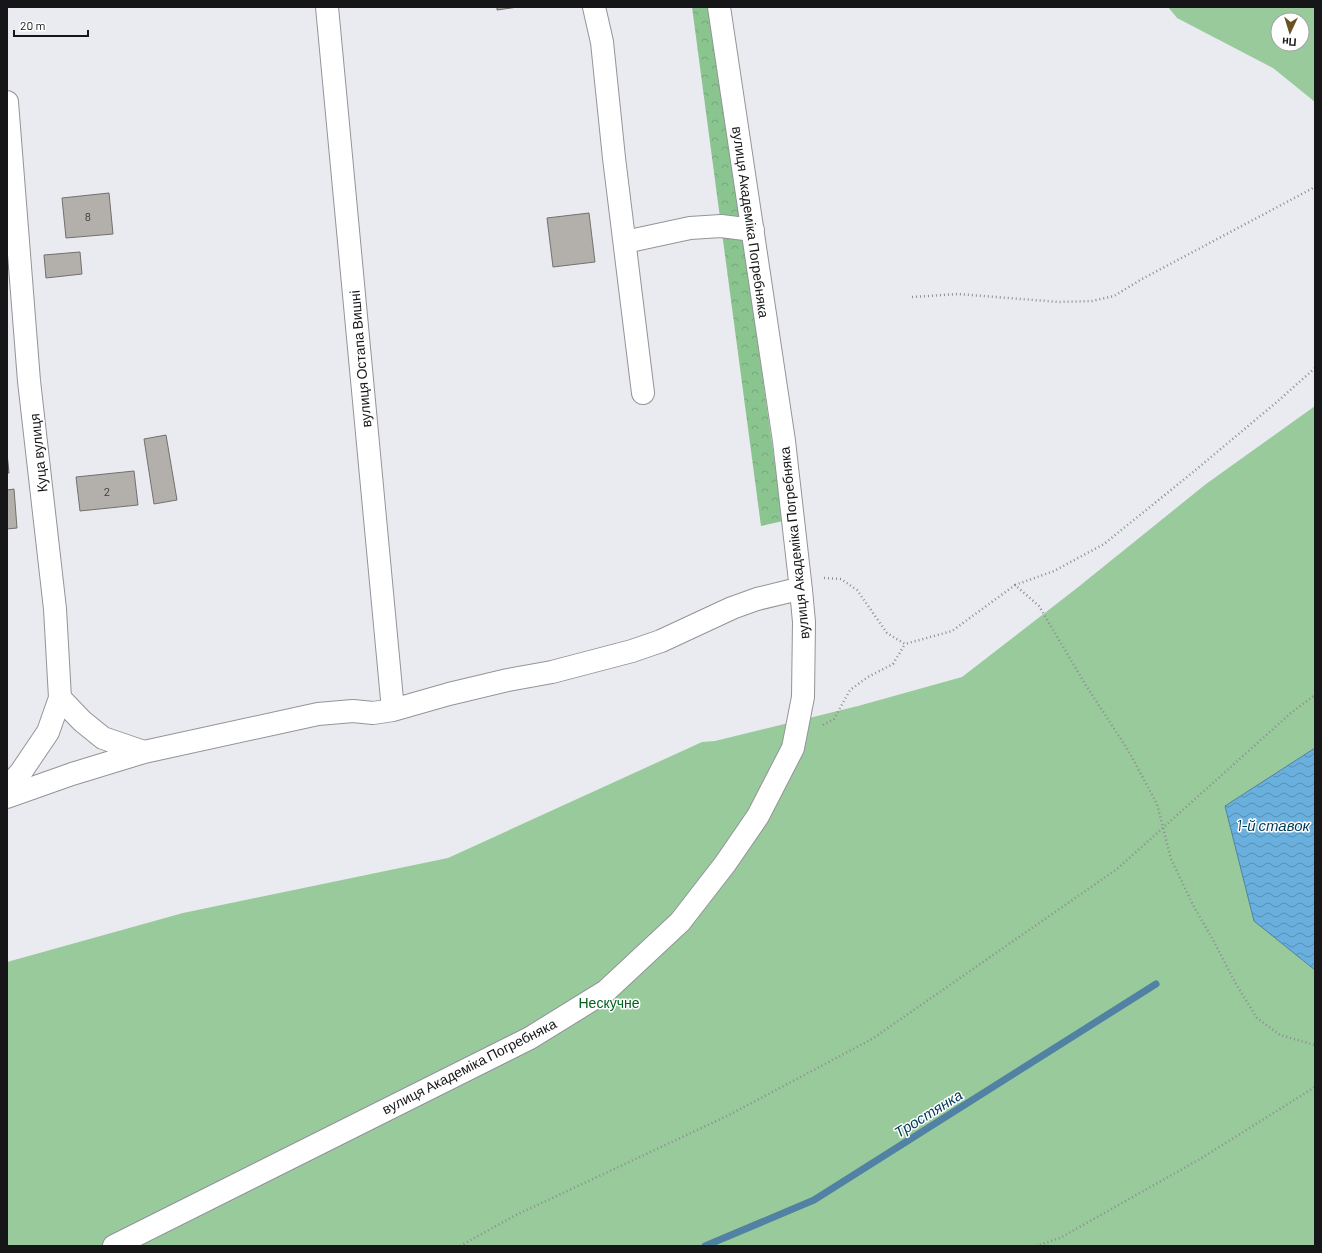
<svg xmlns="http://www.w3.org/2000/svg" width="1322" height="1253" viewBox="0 0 1322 1253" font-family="Barlow,sans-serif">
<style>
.forest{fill:url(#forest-crowns)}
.green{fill:#98ca9c;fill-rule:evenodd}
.water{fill:url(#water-waves);stroke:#5182a3}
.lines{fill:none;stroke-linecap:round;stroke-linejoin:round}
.stream{stroke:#5182a3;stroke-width:7}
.building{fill:#b3afab;stroke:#73706c}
.minor-casing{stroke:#939499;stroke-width:24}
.path{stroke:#8c8d90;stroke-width:2.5;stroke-dasharray:1 3;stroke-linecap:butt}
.minor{stroke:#fff;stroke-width:22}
.labels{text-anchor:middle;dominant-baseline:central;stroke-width:3;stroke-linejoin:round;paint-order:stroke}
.number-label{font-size:12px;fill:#3d3c3d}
.street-label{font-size:14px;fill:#161618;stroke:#fff}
.park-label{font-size:14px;fill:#026120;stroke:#fff}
.water-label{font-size:15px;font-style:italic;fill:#003a58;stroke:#fff}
</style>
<defs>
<pattern id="forest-crowns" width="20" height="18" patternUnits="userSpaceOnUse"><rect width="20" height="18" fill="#8ac58f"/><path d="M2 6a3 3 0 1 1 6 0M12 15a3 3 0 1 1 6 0" fill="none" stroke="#76a87b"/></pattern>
<pattern id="water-waves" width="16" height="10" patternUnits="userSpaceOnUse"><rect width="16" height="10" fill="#6ab0de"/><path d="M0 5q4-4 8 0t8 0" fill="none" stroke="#568eb3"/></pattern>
</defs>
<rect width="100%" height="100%" fill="#eaebf0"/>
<path class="forest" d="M692,7H710L783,521L761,526Z"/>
<path class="green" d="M1168,7H1315V102L1273,68L1177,18ZM1278,20H1302V44H1278Z
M1315,406V1246H7V962L183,913L448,858L702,742L715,741L858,706L962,677L1077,588L1206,484Z"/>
<path class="water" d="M1315,748V970L1254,921L1225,806Z"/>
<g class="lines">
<path class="stream" d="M705,1246L814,1200L1156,984"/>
</g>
<path class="building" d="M497,7H518L497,10Z
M109,193L113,234L66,238L62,198Z
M589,213L595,262L553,267L547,218Z
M80,252L82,274L46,278L44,255Z
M166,435L177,500L154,504L144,439Z
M7,453L9,473H7Z
M134,471L138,505L80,511L76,477Z
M14,489L17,528L7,529V490Z"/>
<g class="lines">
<defs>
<path id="minor" d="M327,7L393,710
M594,7L602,42L614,158L643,393
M7,102L29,381L55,609L60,698L48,732L21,772L7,788
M625,242L690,228L721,226L753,230
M60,698L82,721L103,738L144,752
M7,797L72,774L144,752L318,714L353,711L373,713L393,710L449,694L508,680L552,672L632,651L661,641L732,608L757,599L790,591L801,590
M114,1246L530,1038L606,991L680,922L725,864L758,816L793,748L803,697L804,622L801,590L784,441L719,7"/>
</defs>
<use href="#minor" class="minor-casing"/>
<path class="path" d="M912,297L958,294L1059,302L1092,301L1114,296L1142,279L1315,187
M824,578L841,579L857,590L887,633L905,644L952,631L1015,585L1039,606L1085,684L1128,750L1157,804L1171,859L1194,907L1212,938L1236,984L1257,1018L1280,1035L1315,1045
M1015,585L1054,571L1104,544L1192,473L1278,401L1315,368
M823,725L834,719L850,690L868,677L893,664L905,644
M460,1246L514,1216L727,1116L872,1039L1117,869L1292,712L1315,695
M1036,1246L1060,1238L1200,1159L1315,1087"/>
<use href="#minor" class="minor"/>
</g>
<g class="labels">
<g class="number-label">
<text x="88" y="216">8</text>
<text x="107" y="491">2</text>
</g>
<g class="street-label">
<text transform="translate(751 222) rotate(82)">вулиця Академіка Погребняка</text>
<text transform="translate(360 359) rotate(-95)">вулиця Остапа Вишні</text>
<text transform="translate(38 453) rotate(-96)">Куца вулиця</text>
<text transform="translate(794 543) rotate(-96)">вулиця Академіка Погребняка</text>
<text transform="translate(469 1066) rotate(-27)">вулиця Академіка Погребняка</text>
</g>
<g class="park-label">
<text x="609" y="1002">Нескучне</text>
</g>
<g class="water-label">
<text x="1273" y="825">1-й ставок</text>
<text transform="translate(928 1113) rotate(-32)">Тростянка</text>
</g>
</g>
<rect width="1322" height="1253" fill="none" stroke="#161618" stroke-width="16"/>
<g transform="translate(1290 32) rotate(184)"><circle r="19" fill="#ffffff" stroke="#a2a2a3"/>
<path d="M0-3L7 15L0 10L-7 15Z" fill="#695222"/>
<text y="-6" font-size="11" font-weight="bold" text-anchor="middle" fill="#161618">Пн</text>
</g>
<path d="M14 30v6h74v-6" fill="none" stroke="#161618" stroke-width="2"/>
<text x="20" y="30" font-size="12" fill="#161618" stroke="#ffffff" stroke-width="3" paint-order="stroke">20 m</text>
</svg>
